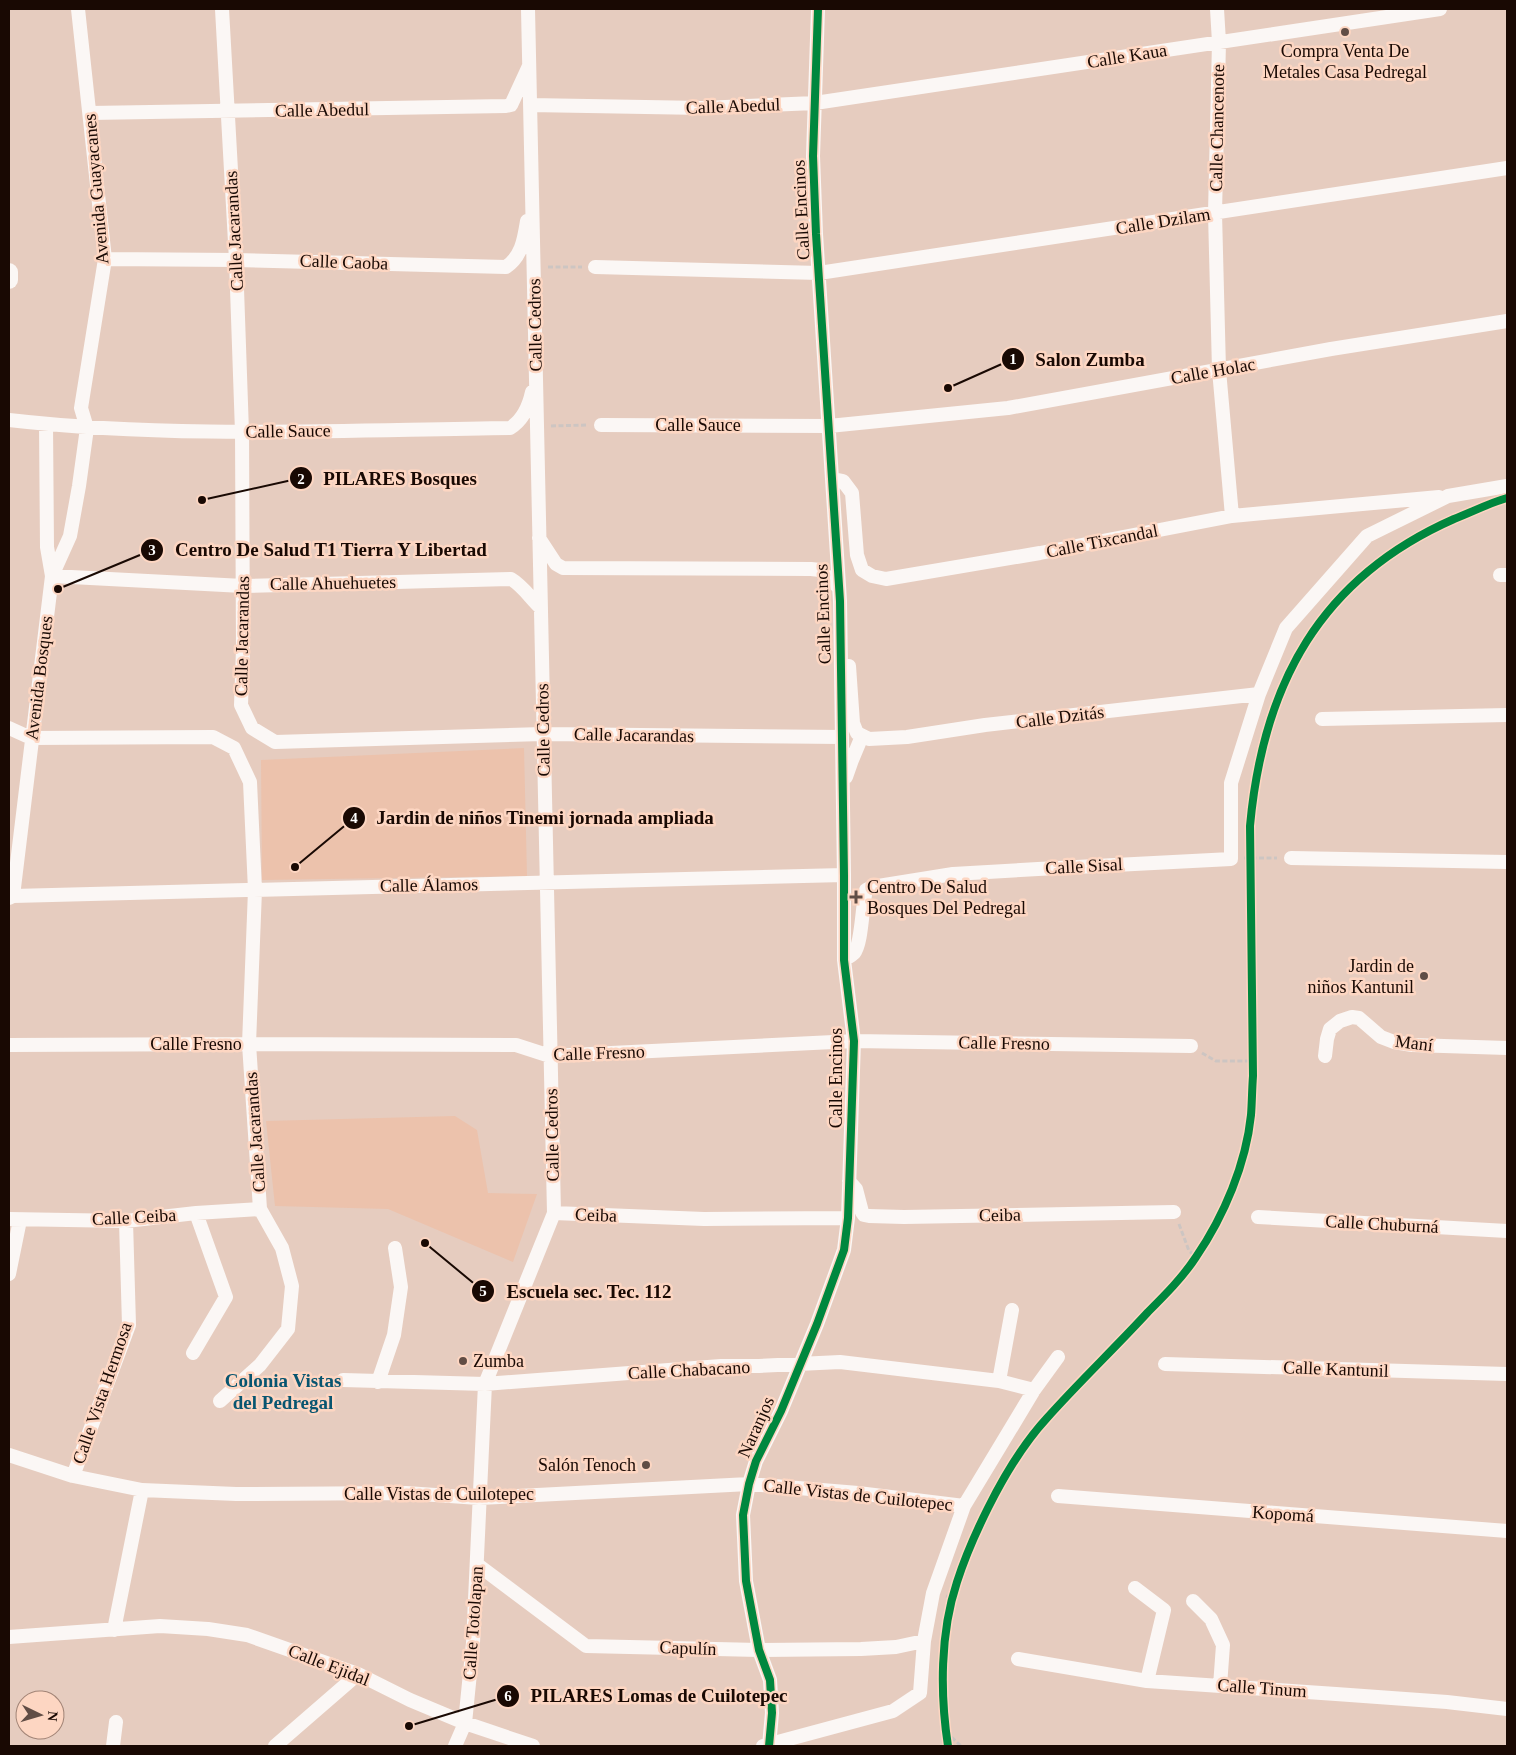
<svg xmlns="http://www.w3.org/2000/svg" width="1516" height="1755" viewBox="0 0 1516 1755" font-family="'Times New Roman',serif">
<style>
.built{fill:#ecc2ac}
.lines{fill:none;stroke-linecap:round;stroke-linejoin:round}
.path{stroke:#cdc5c2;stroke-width:3;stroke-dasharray:5 2.5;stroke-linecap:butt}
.minor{stroke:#fbf7f5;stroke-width:14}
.tertiary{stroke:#fbf7f5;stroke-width:18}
.cycleway-casing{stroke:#fdd6c2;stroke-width:11}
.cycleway{stroke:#00873e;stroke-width:8}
.poi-dot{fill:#614d45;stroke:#fdd6c2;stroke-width:2}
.labels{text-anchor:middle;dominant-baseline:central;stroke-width:5;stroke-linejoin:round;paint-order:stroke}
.poi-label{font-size:18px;fill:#190903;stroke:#fdd6c2;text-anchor:start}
.street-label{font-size:18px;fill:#190903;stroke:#fdd6c2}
.neighbourhood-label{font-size:19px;font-weight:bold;fill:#085570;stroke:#fdd6c2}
.leader{fill:none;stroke:#190903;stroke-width:2}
.callout-dot{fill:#190903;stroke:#fdd6c2;stroke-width:2}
.mark-label{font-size:15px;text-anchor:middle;font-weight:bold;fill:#fff}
.callout-label{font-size:19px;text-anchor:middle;font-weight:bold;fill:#190903;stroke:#fdd6c2;stroke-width:5;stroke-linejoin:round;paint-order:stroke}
</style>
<rect width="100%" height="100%" fill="#e6ccbf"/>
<path class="built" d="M524,748L527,876L262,880L261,760Z
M455,1116L477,1130L488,1193L537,1194L513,1262L388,1209L275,1206L266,1121Z"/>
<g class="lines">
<path class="path" d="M548,267H582
M551,426L587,425
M1244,858H1277
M1202,1053L1216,1061H1253
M1179,1224L1189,1251L1197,1257
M946,1596L953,1598
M946,1732L961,1746"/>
<path class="minor" d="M222,9L236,260L242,432L243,649L241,705L252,728L275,742L543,734L842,737
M1217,9L1219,42L1215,213L1219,370L1232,516
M530,105L703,108L815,103L1440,9
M90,113L506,106L511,105L529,66
M105,259L236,260L506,267C522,256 524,239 527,221
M595,267L819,273L1507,168
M9,420C175,439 343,430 510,428C523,420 529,406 532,392
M601,425L829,426L1008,408L1331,349L1507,321
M833,479L843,481L852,493L857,555L862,570L872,576L886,579L1040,553L1232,516L1439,497
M539,538L556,564L563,568L811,569L820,570L838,587
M1500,575H1507
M52,576L70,536L79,486L87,428L81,408L105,259L78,9
M52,576L243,586L511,579C523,586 531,599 541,608
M849,666L853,723L857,733L869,739L907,737L985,725L1259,694
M1322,719L1507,715
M9,728L31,738L213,737L234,748L250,782L255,890L249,1044L260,1209L282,1248L292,1286L288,1329L260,1365L220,1401
M846,777L852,760L862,736
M1291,858L1507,862
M13,896L844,875
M9,898L13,896L52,576L47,547L46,424
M844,960C847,958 851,956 854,953C862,944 862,905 866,890L872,887L953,874L1038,869L1231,859V783L1259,694L1286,628L1367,536L1448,496L1507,486
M9,1045L249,1044L516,1045L550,1056L854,1041L1191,1046
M1325,1056L1327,1039L1330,1029L1340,1021L1352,1017L1359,1018L1381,1037L1394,1042L1412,1045L1507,1048
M849,1181L856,1189L862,1212L864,1215L869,1216L904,1217L1174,1212
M554,1213L704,1219L848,1218
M1258,1217L1507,1231
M9,1219L126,1221L196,1213L260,1209
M9,1274L20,1220
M193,1353L226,1297L196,1213
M1165,1364L1507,1374
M343,1380L485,1384L721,1366H759L840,1362L999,1381L1034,1390
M999,1381L1012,1310
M378,1382L394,1335L401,1287L395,1248
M9,1455L73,1476L142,1490L236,1494L406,1493L479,1498L749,1484L858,1493L964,1506
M73,1476L129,1325L126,1221
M1058,1496L1507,1531
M478,1565L586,1646L759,1650L861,1649L896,1647L924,1641
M1135,1588L1164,1610L1147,1681
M1193,1601L1211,1619L1223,1645L1220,1686
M114,1630L142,1490
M9,1637L160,1626L208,1629L247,1635L358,1674L410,1700L465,1723L533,1746
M1018,1659L1147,1681L1336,1694L1447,1702L1507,1709
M113,1746L116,1722
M275,1746L358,1674
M455,1746L465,1723L473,1643L485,1384L554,1213L528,9
M763,1746L893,1711L920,1693L924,1641L933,1593L964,1506L1034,1390L1058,1357
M769,1746L772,1713L770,1680L759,1650L746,1581L743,1515L749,1484L756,1461L781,1411L817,1324L844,1250L848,1218L854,1041L844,960V875L840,601L816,234L813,156L818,9"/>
<path class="tertiary" d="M9,272V280"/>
<defs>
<path id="cycleway" d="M769,1746L772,1713L770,1680L759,1650L746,1581L743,1515L749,1484L756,1461L781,1411L817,1324L844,1250L848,1218L854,1041L844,960V875L840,601L816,234L813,156L818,9
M948,1746C940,1694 940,1633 957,1582C965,1557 976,1532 988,1508C1004,1476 1023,1444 1047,1418C1079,1382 1115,1348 1148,1312C1165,1295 1183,1277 1196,1257C1224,1216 1246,1164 1251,1115C1252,1102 1252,1089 1253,1076L1250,826C1263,684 1320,578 1454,519C1472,512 1489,503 1507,498"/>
</defs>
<use href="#cycleway" class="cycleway-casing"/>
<use href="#cycleway" class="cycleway"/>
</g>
<g class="poi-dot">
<circle cx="1345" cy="32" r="5"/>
<path d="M853.5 889.5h5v5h5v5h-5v5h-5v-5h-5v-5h5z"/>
<circle cx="1424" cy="976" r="5"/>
<circle cx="463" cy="1361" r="5"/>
<circle cx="646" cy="1465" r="5"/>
</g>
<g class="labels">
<g class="poi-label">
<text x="1345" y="51" text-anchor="middle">Compra Venta De<tspan x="1345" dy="21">Metales Casa Pedregal</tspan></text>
<text x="867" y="887">Centro De Salud<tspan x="867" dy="21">Bosques Del Pedregal</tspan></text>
<text x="1414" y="966" text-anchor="end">Jardin de<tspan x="1414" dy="21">niños Kantunil</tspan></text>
<text x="473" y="1361">Zumba</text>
<text x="636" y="1465" text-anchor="end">Salón Tenoch</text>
</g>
<g class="street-label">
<text transform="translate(1127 56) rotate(-9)">Calle Kaua</text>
<text transform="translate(733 106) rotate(-2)">Calle Abedul</text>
<text transform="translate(322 110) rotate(-1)">Calle Abedul</text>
<text transform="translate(1217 128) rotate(-89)">Calle Chancenote</text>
<text transform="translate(96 189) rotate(-95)">Avenida Guayacanes</text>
<text transform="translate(801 210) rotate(-93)">Calle Encinos</text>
<text transform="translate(1163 221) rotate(-9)">Calle Dzilam</text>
<text transform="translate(234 231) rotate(-93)">Calle Jacarandas</text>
<text transform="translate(344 262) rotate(2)">Calle Caoba</text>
<text transform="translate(535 325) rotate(-91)">Calle Cedros</text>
<text transform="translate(1213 371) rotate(-10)">Calle Holac</text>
<text x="698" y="425">Calle Sauce</text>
<text transform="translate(288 431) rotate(-1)">Calle Sauce</text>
<text transform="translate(1102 541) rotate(-11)">Calle Tixcandal</text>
<text transform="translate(333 583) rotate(-1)">Calle Ahuehuetes</text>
<text transform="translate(823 614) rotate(-92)">Calle Encinos</text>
<text transform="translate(242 636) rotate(-89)">Calle Jacarandas</text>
<text transform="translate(39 678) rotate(-83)">Avenida Bosques</text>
<text transform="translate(1060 717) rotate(-7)">Calle Dzitás</text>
<text transform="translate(543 730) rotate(-91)">Calle Cedros</text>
<text transform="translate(634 735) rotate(1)">Calle Jacarandas</text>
<text transform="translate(1084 866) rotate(-3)">Calle Sisal</text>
<text transform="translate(429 885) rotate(-1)">Calle Álamos</text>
<text transform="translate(1004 1043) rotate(1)">Calle Fresno</text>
<text transform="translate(1414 1043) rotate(7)">Maní</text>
<text x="196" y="1044">Calle Fresno</text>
<text transform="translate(599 1053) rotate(-2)">Calle Fresno</text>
<text transform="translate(836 1078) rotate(-90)">Calle Encinos</text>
<text transform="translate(255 1132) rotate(-94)">Calle Jacarandas</text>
<text transform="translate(552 1135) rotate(-91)">Calle Cedros</text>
<text transform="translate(596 1215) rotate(2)">Ceiba</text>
<text transform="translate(1000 1215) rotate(-1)">Ceiba</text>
<text transform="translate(134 1217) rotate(-3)">Calle Ceiba</text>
<text transform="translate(1382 1224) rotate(3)">Calle Chuburná</text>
<text transform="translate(1336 1369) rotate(2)">Calle Kantunil</text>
<text transform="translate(689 1370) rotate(-3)">Calle Chabacano</text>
<text transform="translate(102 1393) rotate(-71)">Calle Vista Hermosa</text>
<text transform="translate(756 1427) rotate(-66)">Naranjos</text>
<text x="439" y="1494">Calle Vistas de Cuilotepec</text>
<text transform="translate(858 1495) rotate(6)">Calle Vistas de Cuilotepec</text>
<text transform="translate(1283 1514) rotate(4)">Kopomá</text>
<text transform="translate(473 1623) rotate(-86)">Calle Totolapan</text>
<text transform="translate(688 1648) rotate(2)">Capulín</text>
<text transform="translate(329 1665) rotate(21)">Calle Ejidal</text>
<text transform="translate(1262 1688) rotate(4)">Calle Tinum</text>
</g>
<g class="neighbourhood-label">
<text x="283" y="1380">Colonia Vistas<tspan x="283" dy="22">del Pedregal</tspan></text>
</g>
</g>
<path class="leader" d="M948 388L1013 359M202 500L301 478M58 589L152 550M295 867L354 818M425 1243L483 1291M409 1726L508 1696"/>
<g class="callout-dot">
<circle cx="948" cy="388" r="5"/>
<circle cx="202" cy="500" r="5"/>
<circle cx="58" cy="589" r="5"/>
<circle cx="295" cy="867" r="5"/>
<circle cx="425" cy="1243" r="5"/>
<circle cx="409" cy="1726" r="5"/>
<circle cx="1013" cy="359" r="12"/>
<circle cx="301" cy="478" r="12"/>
<circle cx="152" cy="550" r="12"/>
<circle cx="354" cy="818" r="12"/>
<circle cx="483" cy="1291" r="12"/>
<circle cx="508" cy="1696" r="12"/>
</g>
<g class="mark-label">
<text x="1013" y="364">1</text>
<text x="301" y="484">2</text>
<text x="152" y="555">3</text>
<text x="354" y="823">4</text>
<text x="483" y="1296">5</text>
<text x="508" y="1701">6</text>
</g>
<g class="callout-label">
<text x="1090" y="366">Salon Zumba</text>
<text x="400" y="485">PILARES Bosques</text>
<text x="331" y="556">Centro De Salud T1 Tierra Y Libertad</text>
<text x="545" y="824">Jardin de niños Tinemi jornada ampliada</text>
<text x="589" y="1298">Escuela sec. Tec. 112</text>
<text x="659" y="1702">PILARES Lomas de Cuilotepec</text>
</g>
<rect width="1516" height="1755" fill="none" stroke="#190903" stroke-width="20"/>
<g transform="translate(40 1715) rotate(95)"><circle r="24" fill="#fdd6c2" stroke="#a28476"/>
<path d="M0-4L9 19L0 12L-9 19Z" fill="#614d45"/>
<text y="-8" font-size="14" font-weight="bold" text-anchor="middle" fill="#190903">N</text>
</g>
</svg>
